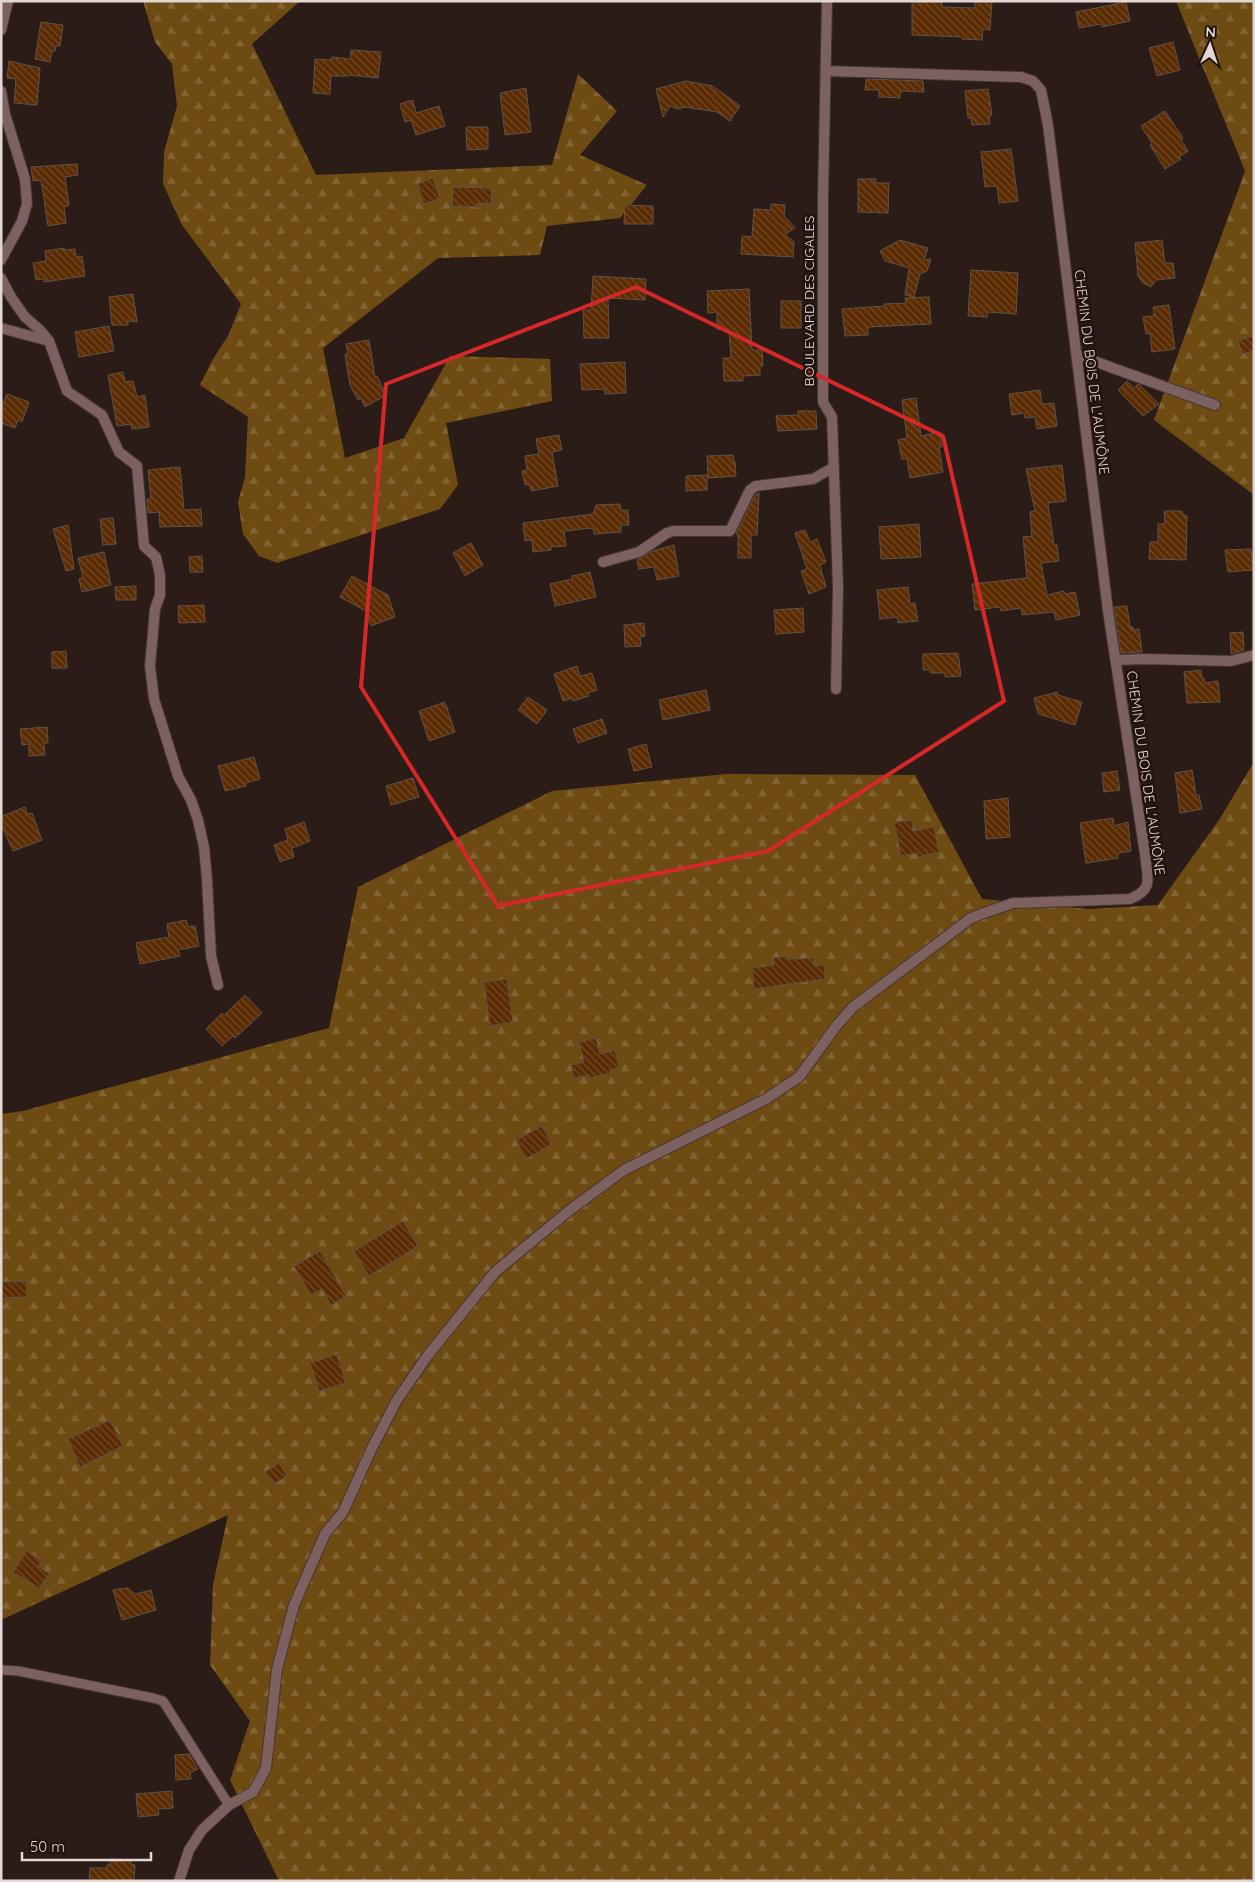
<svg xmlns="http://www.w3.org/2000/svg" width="1255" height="1882" viewBox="0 0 1255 1882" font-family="Quicksand,sans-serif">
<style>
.forest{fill:url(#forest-firs)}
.building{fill:url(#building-back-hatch);stroke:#605147}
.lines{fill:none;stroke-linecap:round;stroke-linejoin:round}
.lane-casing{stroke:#453632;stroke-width:11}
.street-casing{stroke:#453632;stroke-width:12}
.lane{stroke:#7d6060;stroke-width:9}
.street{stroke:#7d6060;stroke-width:10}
.marked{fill:none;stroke:#d62828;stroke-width:4;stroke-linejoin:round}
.labels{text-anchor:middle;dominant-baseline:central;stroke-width:5;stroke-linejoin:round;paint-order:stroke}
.street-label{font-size:14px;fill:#e2d7d4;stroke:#22130f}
</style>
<defs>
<pattern id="forest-firs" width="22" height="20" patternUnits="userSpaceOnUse" patternTransform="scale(1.25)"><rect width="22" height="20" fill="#6e4b13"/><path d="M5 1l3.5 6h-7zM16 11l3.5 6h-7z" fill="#826434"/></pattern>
<pattern id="building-back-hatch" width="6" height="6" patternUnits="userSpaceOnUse" patternTransform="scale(1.25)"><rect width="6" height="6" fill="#5b2c03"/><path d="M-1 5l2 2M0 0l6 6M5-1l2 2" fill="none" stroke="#724a27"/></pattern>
</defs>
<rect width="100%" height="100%" fill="#2c1c18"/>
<path class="forest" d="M143,1H300L252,44L316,175L552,165L578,74L617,111L580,155L647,185L620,218L547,226L540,255L438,258L323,348L345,458L404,438L450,356L550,359L552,401L446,423L458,485L440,509L277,563L259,556L243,534L238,502L245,477L248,417L200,385L213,359L228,336L241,304L182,225L163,184L164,152L177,106L172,64L155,42Z
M1176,1H1254V495L1154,420L1245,171Z
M1254,762V1881H279L230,1780L250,1721L210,1665L213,1585L228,1515L1,1620V1114L23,1111L329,1028L358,887L552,791L726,774L915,775L982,899L1089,909L1158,905L1219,820Z"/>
<path class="building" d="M912,1L942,2V7L975,8V1H992L990,30L983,29L982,40L962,39V37L912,35Z
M1126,2L1130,21L1102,27L1101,24L1079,28L1076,12Z
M41,22L63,25L60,46H56L55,51H52L50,62L35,59Z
M1173,42L1180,70L1157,76L1149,48Z
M351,50L381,52L378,78L349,75V76H331L330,94L313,93L315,59L332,60V57L350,59Z
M9,61L40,68L37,105L14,103L16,79L7,78Z
M866,79L923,81L924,92L901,91L900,98L879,97V90H865Z
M686,81L713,86L740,106L730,121L717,112L685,107L677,109L670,106L663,117L656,89Z
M526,88L531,132L505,135L500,93Z
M988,89L992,115L989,116L990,124L972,125L971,118H968L965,91Z
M413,100L416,113L439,106L445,126L416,135L411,120L405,122L400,104Z
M1165,111L1183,138L1181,140L1188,151L1179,157L1181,159L1165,169L1150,145L1152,143L1141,126Z
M466,127H488V149L467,150Z
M1011,149L1018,201L999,203L997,186L985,187L981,152Z
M77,164L78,175L65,177L69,205L64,207L66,223L48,226L41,180L33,181L31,167Z
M433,178L440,198L424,204L417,184Z
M858,179H876L875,183H889L888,213L858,212Z
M453,187L492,188L491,204L477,203V207L452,206Z
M771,204L785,205L784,216L795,228L785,234L794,242L793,257L741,254L742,236L752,237L754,209L771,210Z
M625,205L653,206V224H624Z
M900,240L928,248L924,260L931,259L927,271L920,274L914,297L905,295L909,268L885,261L880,251Z
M1162,240L1165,263H1173L1175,278L1156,280L1151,287L1143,283L1138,276L1135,243Z
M64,248V250L75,249L76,257L82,256L85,276L44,282V279L36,280L33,263L46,261L45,251Z
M971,270L1018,273L1016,314L988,312L987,317L968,316Z
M593,276L646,279L645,300L608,298L609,338H584L583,310H591Z
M749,289L752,350H762L763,366H760V375L743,376V381H724L723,358H731L729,329H717V312L708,313L707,291Z
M133,294L137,322L128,321V325H112L109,297Z
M929,297L931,324L868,327V335L845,336L842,309L885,306L884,304L906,303L905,298Z
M781,301H801V328H781Z
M1169,305L1175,349L1152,352L1150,333L1146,334L1143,317L1154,316L1153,307Z
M109,326L114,351L79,357L75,332Z
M1254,336V351L1242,354L1238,340Z
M369,340L375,377L377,376L386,395L365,407L361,398L358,400L350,385L345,354H348L346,344Z
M625,362L626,393L605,394L604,389L582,390L580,364Z
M123,372L125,382L133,381L137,397L145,395L149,427L132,429L131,424L117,426L108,375Z
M1127,381L1134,388L1138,384L1140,385L1159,404L1143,416L1118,390Z
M1040,390L1042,404L1054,403L1057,426L1037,429L1035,417L1025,418L1024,413L1012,415L1009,394Z
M7,394L29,402L22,422L18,420L15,428L1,423V409Z
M916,398L921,436L939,432L942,447H939L943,472L910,478L907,459H902L898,440L907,438L902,400Z
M798,411H816L817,429L778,431L776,416L798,415Z
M559,435L562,450L552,452L558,486L531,491L529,484L525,485L522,471L527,470L525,456L539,454L536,439Z
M733,455L734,461H735L736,476L708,478L707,456Z
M1062,465L1066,501L1048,503L1054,545H1057L1059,561L1041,563L1047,595L1064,591L1065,594L1075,592L1080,615L1056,620L1054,612L1022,615L1021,608L1001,611L1000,607L975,610L972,584L1027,578L1023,537L1032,536L1030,512L1035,511L1026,469Z
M180,467L184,510L201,509L202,526L160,527L159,512L148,513L147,499H151L148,470Z
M707,475V490L686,491V476Z
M759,493L757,535H751V558H738V534H736L755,495Z
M620,504L621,510H628L629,525H621V532L594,534L593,528L564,531L566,546L551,547V550L533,552L532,540L525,541L523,523L593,514L596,505Z
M1164,511H1182L1183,515L1187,516L1186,560L1149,559L1150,542H1158V524H1165Z
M113,518L116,544L103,545L100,519Z
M919,524L921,557L881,559L879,527Z
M68,525L74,569L66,571L53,529Z
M805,530L810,542L817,539L826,562L820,565L826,587L809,594L801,571L807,569L795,533Z
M471,543L483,565L465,576L453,553Z
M674,545L679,576L657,580L654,567L639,569L637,560L652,551Z
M1251,549L1253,570L1228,572L1225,550Z
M104,552L111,585L82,592L79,579L83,577L78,558Z
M202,556L203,572H190L189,557Z
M590,572L596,597L555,606L550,584L572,579V576Z
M352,576L388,595L395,617L371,626L366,611L340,597Z
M136,586V600H116L115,587Z
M908,587L910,604L915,603L918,621L898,623L897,617L880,619L877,590Z
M204,605L205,622L179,623L178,606Z
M1127,606L1130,627H1133V630L1139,629L1142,652L1121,653L1114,607Z
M803,608L804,632L776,634L774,610Z
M644,623L645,636L640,637L641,646L625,647L624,625Z
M1243,632L1244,650L1231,654L1230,633Z
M66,651L67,668H52V652Z
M958,653L961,676L945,677V673H930V670H923V654Z
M577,666L580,676L592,673L597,690L588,693L589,696L573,701L572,698L563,701L554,674Z
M1201,670L1202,678H1204L1205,683L1218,681L1220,702L1187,703L1184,672Z
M706,690L710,710L663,720L659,700Z
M1057,692L1058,695L1082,702L1075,725L1038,714L1034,698Z
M528,697L547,710L537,724L518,710Z
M445,702L455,732L429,741L419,711Z
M602,719L607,733L578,743L573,729Z
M47,727L48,743H44L45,755L29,756V744L22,745L20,729Z
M646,744L652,767L634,771L628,749Z
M254,757L260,779L246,783V786L225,791L218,766Z
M1192,770L1196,795H1199L1202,809L1180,813L1175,773Z
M1117,771L1120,790L1104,792L1102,773Z
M413,778L419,797L391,805L386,786Z
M1008,798L1010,837L986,839L984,801Z
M25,807L27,814L32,813L42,840L13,851L1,824V820L3,819L2,816Z
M1113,818L1114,826L1128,822L1131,851L1118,853V858L1086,863L1080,823Z
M912,820L913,831L934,827L939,852L918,857L917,853L901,856L894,822Z
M304,822L310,841L292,848L294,857L280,862L274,845L288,840L285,829Z
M186,920L188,927L195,926L199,946L178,950L180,956L140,964L136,943L169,937L167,924Z
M787,956L788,959L813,958L814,966L824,965L825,979L754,989L752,968L774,965L773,958Z
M507,979L513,1022L490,1026L484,982Z
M245,995L262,1013L235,1038L233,1036L222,1046L206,1029L222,1013L224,1015Z
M596,1038L600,1054L615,1050L619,1068L610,1070L611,1073L590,1078L589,1075L574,1078L571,1065L584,1062L579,1042Z
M542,1126L552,1144L526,1159L516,1140Z
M403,1221L418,1246L369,1276L354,1251Z
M320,1251L346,1296L331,1305L322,1289L311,1295L294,1266Z
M26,1281L27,1297L1,1298V1282Z
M337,1354L346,1383L319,1391L310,1363Z
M110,1420L123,1446L80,1467L68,1439Z
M279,1463L287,1476L274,1484L265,1472Z
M27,1551L42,1561L38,1566L49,1574L39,1588L13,1572Z
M128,1588L135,1594L151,1590L156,1610L122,1620L113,1590Z
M189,1754L198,1769L190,1773L191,1779L176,1780L175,1755Z
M172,1791L173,1808L158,1809L159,1815L138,1817L136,1794Z
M110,1859L131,1860V1864L135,1865L134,1880L89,1881L90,1868H107V1865L110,1864Z"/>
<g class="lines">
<defs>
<path id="lane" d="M1,1670L18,1671L153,1698L163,1701L229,1805"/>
<path id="street" d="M827,1L823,197V402L832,417L838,586L836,689
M1,30L8,1
M1,91L5,114L25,179L27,204L22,221L1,260
M1,278L11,297L25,317L40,330L49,341L67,391L102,415L119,452L137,466L144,546L156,557L160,575V595L155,609L150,666L154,699L178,776L191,800L198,820L204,847L207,880L211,956L218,985
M1,328L49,341
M1077,355L1215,405
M603,562L639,552L667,533L673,531H730L750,490L756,486L813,479L834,467
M1116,660L1144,659L1231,661L1254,655
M179,1881L189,1850L202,1830L229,1805L253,1792L266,1768L277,1669L294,1605L325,1534L343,1512L372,1448L397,1400L428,1355L495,1272L570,1210L624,1170L766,1099L799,1077L837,1025L853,1007L971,918L987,912L1013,903L1130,899C1155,889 1147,877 1145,854L1108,611L1048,125L1041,90L1033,81L1021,77L826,71"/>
</defs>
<use href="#lane" class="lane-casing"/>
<use href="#street" class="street-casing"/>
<use href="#lane" class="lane"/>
<use href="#street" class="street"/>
</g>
<path class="marked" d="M636,287L943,436L1004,701L768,851L498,906L361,687L386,384Z"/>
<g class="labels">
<g class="street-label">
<text transform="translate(809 301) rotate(-90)">BOULEVARD DES CIGALES</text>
<text transform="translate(1092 372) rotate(83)">CHEMIN DU BOIS DE L'AUMÔNE</text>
<text transform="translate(1146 773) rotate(82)">CHEMIN DU BOIS DE L'AUMÔNE</text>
</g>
</g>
<rect width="1255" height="1882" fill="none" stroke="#e2d7d4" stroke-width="5"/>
<g transform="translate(1210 45) rotate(3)" stroke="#22130f" stroke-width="4" paint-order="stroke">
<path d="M0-4L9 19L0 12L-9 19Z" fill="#e2d7d4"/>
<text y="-8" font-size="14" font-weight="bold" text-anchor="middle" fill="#e2d7d4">N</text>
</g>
<path d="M22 1852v8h129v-8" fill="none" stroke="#e2d7d4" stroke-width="2.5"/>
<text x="30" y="1852" font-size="15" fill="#e2d7d4" stroke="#22130f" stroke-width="4" paint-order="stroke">50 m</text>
</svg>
